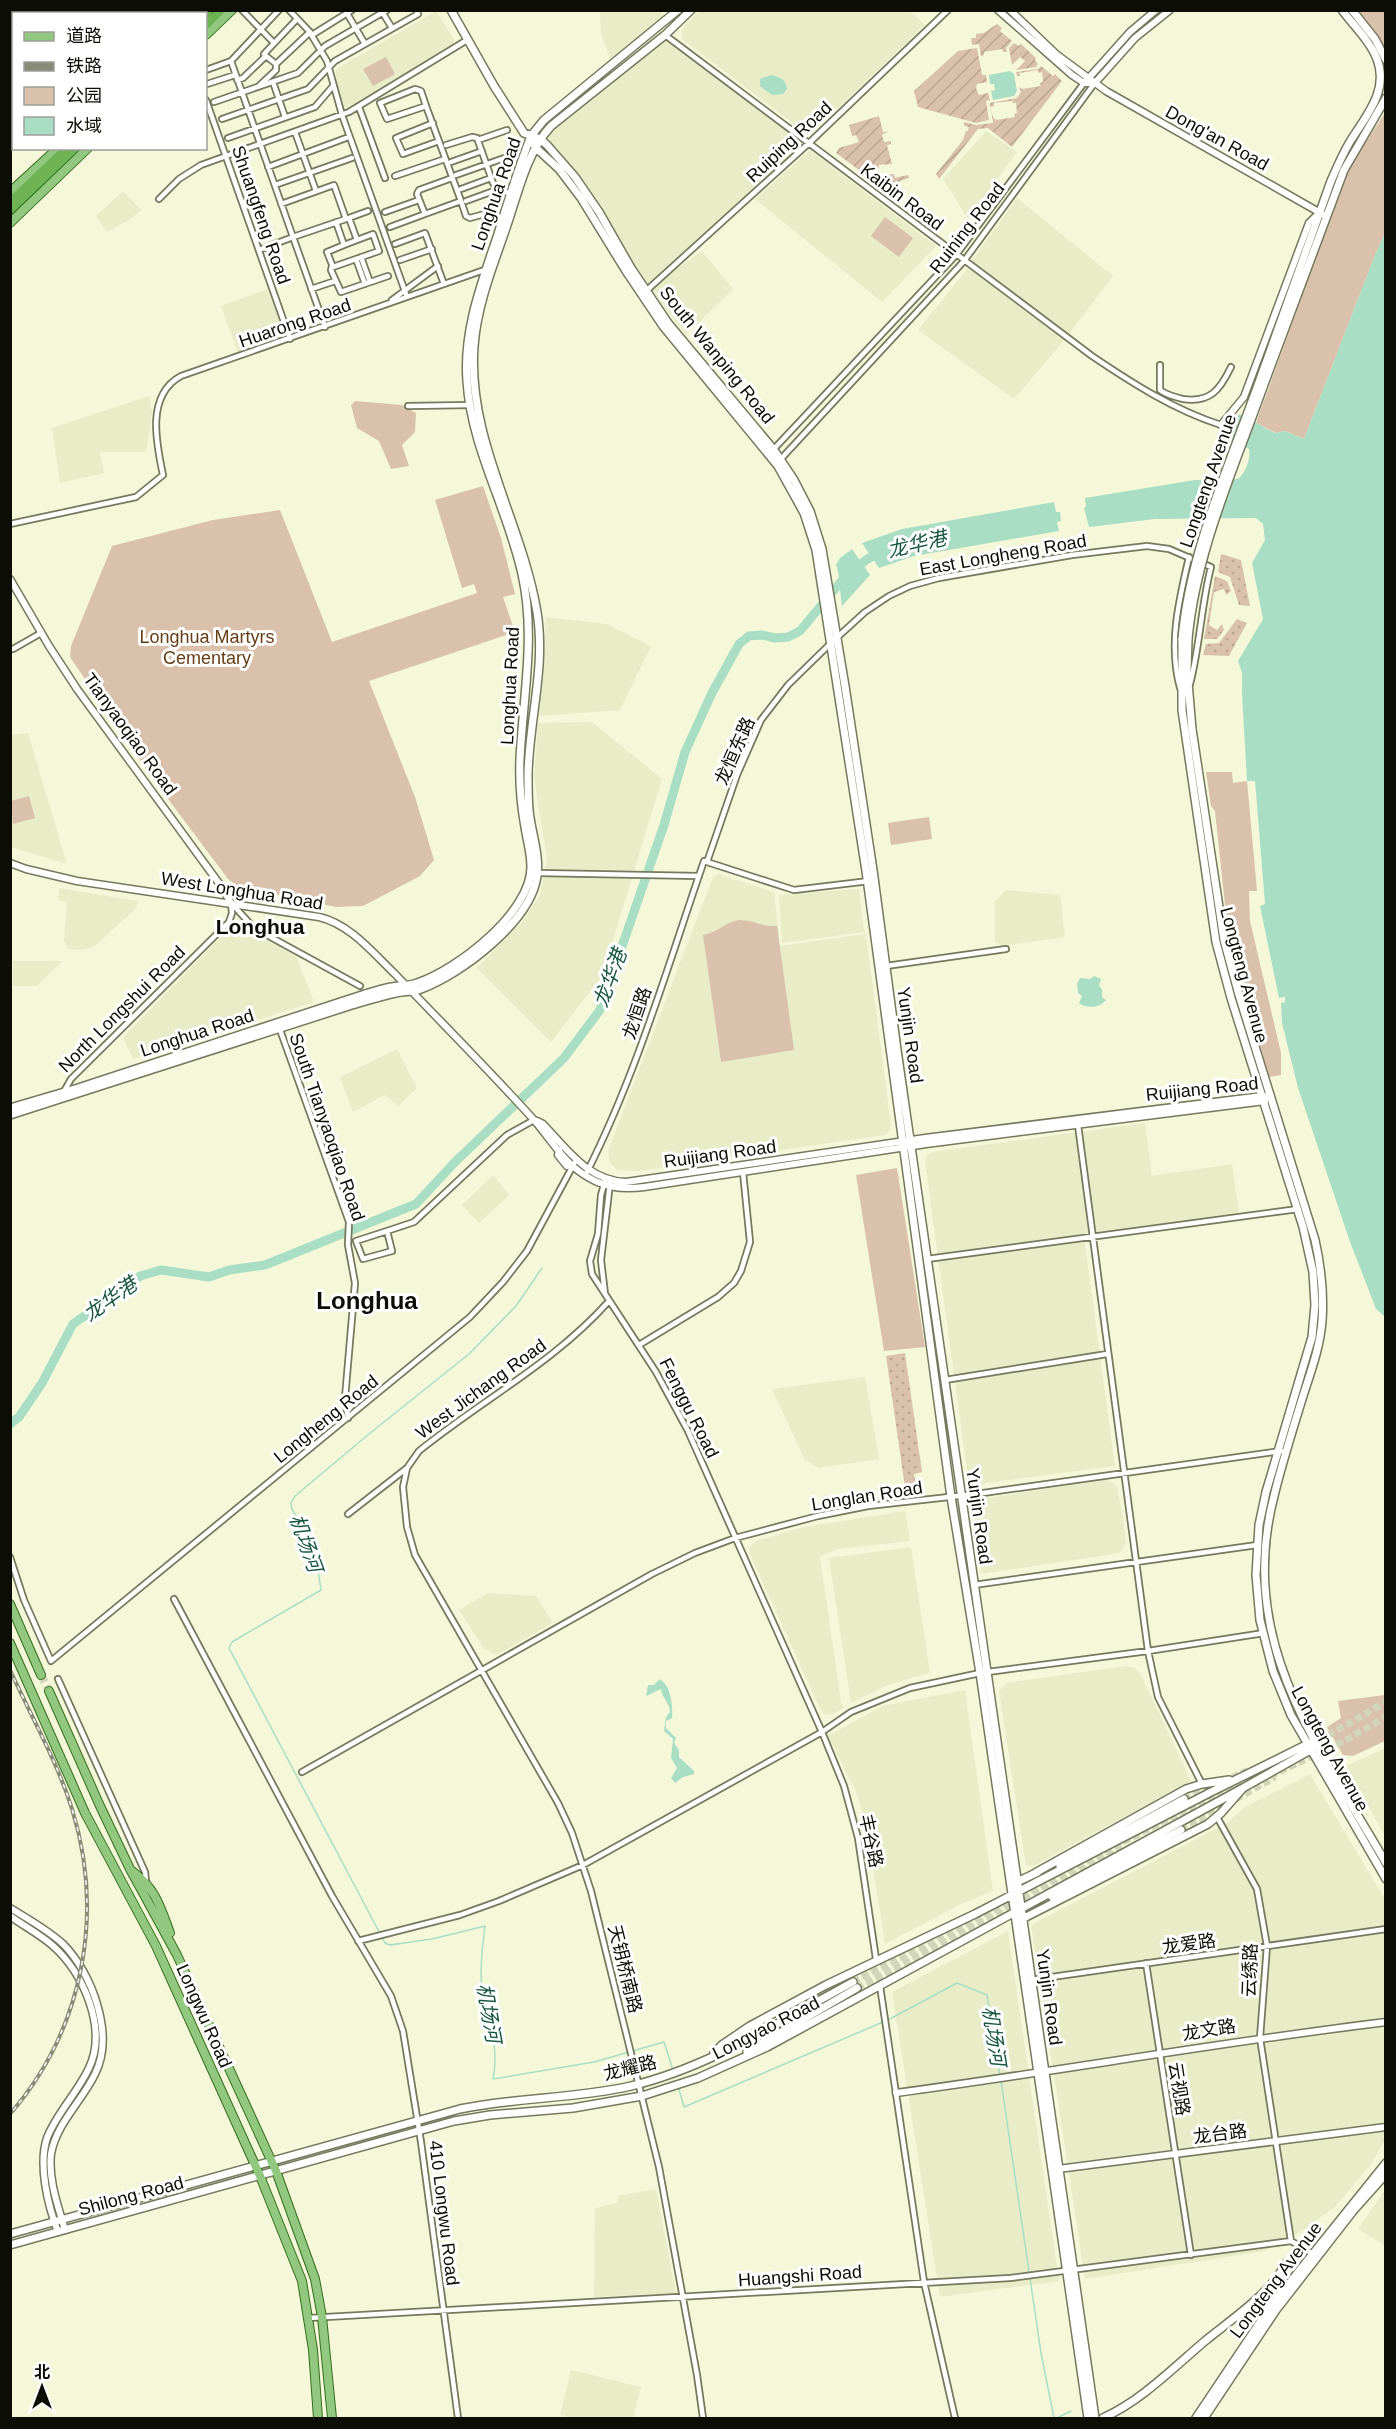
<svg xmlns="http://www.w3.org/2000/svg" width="1396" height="2429" viewBox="0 0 1396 2429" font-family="Arial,'Noto Sans SC',sans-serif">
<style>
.built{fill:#e8ecc7}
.grass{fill:url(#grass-dots)}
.park{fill:#d9c1ab}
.garden{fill:url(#garden-furrows)}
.water{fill:#a9dec4}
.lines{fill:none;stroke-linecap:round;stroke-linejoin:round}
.stream{stroke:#a9dec4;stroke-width:1.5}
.river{stroke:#a9dec4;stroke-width:9}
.secondary-tunnel{stroke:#d1d5b9;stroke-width:7;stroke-dasharray:7 3.5;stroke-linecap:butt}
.primary-tunnel{stroke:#d1d5b9;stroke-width:8;stroke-dasharray:8 4;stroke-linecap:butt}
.minor-casing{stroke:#75795d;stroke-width:8}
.tertiary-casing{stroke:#75795d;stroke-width:9}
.secondary-casing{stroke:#75795d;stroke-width:10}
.primary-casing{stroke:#346e1d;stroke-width:10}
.trunk-casing{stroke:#346e1d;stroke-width:10}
.minor{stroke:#fff;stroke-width:4.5}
.tertiary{stroke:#fff;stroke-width:6}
.secondary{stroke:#fff;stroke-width:7}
.primary{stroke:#92c77f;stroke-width:8}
.trunk{stroke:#6eb454;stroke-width:8}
.rail-casing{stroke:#888b76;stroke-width:4}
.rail{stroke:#fff;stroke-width:1.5;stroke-dasharray:4.5;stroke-linecap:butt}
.secondary-bridge-casing{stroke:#75795d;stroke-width:10;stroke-linecap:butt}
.secondary-bridge{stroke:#fff;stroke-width:7}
.labels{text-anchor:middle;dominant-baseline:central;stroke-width:6;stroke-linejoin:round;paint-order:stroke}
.street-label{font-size:18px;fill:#0c0d04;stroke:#fff}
.park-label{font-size:18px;fill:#653e15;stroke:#fff}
.water-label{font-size:20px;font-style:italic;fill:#17573f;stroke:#fff}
.quarter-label{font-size:21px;font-weight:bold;fill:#0c0d04;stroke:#fff}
.district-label{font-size:24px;font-weight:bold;fill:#0c0d04;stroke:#fff}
</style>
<defs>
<pattern id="grass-dots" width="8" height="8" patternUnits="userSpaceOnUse" patternTransform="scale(1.5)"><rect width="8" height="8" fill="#d9c1ab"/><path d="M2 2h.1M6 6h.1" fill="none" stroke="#b9a592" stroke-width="1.8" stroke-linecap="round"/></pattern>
<pattern id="garden-furrows" width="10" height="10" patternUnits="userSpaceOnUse" patternTransform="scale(1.5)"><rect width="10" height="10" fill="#d9c1ab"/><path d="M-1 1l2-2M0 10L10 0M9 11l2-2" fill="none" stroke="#b9a592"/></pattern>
</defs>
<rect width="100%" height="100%" fill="#f4f8d9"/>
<path class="built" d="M700,10L910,11L925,25L816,129L806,133L682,39V31L685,25Z
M436,11L454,39L453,45L349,109L343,107L336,78V69Z
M600,11H662L663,22L611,62L601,32Z
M665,41L805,143L647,286L595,198L544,138Z
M986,131L1017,152L968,219L943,179Z
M810,150L936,246L882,302L755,199Z
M123,191L141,210L131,219L107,232L96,216Z
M1017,198L1113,276L1069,334L971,262Z
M702,251L733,289L686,335L650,288Z
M968,268L1066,338L1014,399L918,330Z
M268,289L286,336L238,353L221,306Z
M149,396L152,412L146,452H100L104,473L60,483L52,428Z
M546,617L607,624L651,646L620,710L539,716Z
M592,722L662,779L602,976L551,1042L477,968L522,922L540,895L547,860L534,777L538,723Z
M28,733L67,864L11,847L10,735Z
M718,874L774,892L780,946L866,934L891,1124L890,1131L885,1135L638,1171L618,1170L610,1163L608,1151L713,877Z
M59,888L138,901L136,908L95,946L82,950L69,949L64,941L67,902L58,900Z
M859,889L864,932L782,943L779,895Z
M1006,890L1060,895L1065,937L1001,946L995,941V901Z
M235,923L296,956L314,1002L133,1059L123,1037Z
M13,961H62L37,986H13Z
M397,1049L417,1088L398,1106L385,1095L353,1112L340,1077Z
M1145,1123L1152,1176L1232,1164L1239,1214L1084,1237L1115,1466L980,1484L972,1483L968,1477L925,1162L926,1156L932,1152Z
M493,1175L509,1195L479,1223L462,1205Z
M865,1377L879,1459L819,1468L805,1460L772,1389Z
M1107,1479L1117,1486L1122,1513L1126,1543L1120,1553L982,1574L973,1505L976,1500Z
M905,1511L910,1541L839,1549L820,1556L841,1702L844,1708L831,1715L825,1714L820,1709L749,1552L750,1547L756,1541L804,1527Z
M911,1547L930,1673L890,1684L851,1703L829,1558Z
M488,1593L536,1596L553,1623L496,1655L484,1649L459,1610Z
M1126,1666L1135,1668L1141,1675L1191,1781L1035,1865L1026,1866L999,1691L1006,1683Z
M965,1690L993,1891L961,1904L885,1944L867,1829L857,1794L828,1736L882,1706Z
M1385,1748V1836L1346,1766Z
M1310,1774L1385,1899V2139L1372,2163L1336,2206L1302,2231L1265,2251L1085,2279L1031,1925L1227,1823L1245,1807Z
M1008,1931L1059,2281L940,2297L892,1992Z
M656,2189L676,2293L594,2297L595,2208L617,2203L618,2196Z
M1385,2190V2246L1358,2229Z
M571,2370L641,2387L633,2418H573L560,2415Z"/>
<path class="grass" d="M1221,554L1241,560L1250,606L1239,605L1230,577L1218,572Z
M1215,576L1227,581L1231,591L1226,595L1224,589L1214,592L1209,625L1217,630L1222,624L1224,630L1217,639H1204Z
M1237,619L1247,623L1229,656L1203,655L1206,644L1219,643Z
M905,1353L922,1472L914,1474L917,1492L906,1494L886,1356Z"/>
<path class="park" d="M1357,11H1385V50Z
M386,57L395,74L373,86L363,69Z
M1385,113V233L1375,255L1304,439L1285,431L1276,433L1256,423L1344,180L1354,159Z
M885,217L913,238L899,257L871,236Z
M355,401L402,405L416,413L415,432L402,445L409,466L391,469L379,441L357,428L351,405Z
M483,486L501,538L515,594L503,597L515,632L369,681L415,797L434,860L420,876L363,906L336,907L239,887L228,879L150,775L70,657L71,646L112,546L213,520L280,510L332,642L477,593L474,584L462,588L435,500Z
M1206,772H1232L1233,783L1247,781L1257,891H1249L1250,921L1281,1053V1075L1269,1077L1237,964L1226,914L1215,811L1211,806Z
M29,796L35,818L13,824L11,801Z
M929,817L932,839L891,845L888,823Z
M739,920C754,920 762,927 777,926L794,1050L721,1062L703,935C717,933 725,922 739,920Z
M897,1168L925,1347L884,1351L856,1175Z
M1385,1695V1741L1353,1756L1343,1755L1327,1727L1341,1718L1338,1701Z"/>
<path class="garden" d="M997,24L1002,28L1000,31L1012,41L1006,48L1007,52H1003L1002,49L984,52V55L981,56L979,44L972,45L971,38H976V34L984,33Z
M1014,43L1019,46L1021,44L1036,58L1035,60L1038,64L1036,67L1016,70L1025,61L1020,57L1012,65L1009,48Z
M977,48L982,75H986L987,82L977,84L976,88L979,95L988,93L990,100L986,101L989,120L976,123L918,107L914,91L958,51Z
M1041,66L1053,76L1055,74L1062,81L1012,147L988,128L978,129L939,179L936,174L963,140L966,131H968L969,127L964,126V122L976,125L993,123L991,108L993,117L996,120L1015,117L1014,114L1017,113L1016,103H1013L1012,101L994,103V106L990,107V103L1017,98L1021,92L1019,87L1022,89L1041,86L1040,83L1043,82L1042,72L1039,73L1038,70L1019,73L1020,76H1017L1016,72L1038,69Z
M879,116L883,132L888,131L882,135L884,142L891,141V144L887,145L892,164L879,165V168L874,169L875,177L894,174L895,178L908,175L909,178L900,181L890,193L836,153L839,148L859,142L856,135L852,136L849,125Z"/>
<path class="water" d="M1010,71L1014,74L1017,91L1014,96L993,100L991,91L995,90L994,84H990L989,75Z
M771,75C780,77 786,79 787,89L783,94L772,95L760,86V79Z
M1385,233V1317L1376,1309L1349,1239L1298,1088L1282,1023L1281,1003L1285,1002V997L1279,998L1260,906L1265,904L1255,781H1247L1242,694V673L1238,661L1263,619L1252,563L1265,540L1263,524L1256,518L1155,519L1089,527L1084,508L1086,507L1085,498L1195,480L1238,479C1245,474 1251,458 1249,449L1228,438L1239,414L1275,433L1285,431L1304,439L1375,255Z
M1054,502L1056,512H1060L1061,521L1057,522L1059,531L914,556L879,568L862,543L902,529Z
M852,549L870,575L842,606C840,595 840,574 836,565L840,558Z
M1094,976L1101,979L1099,986L1102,989V997L1106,1000C1100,1008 1087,1009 1079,1003L1082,996L1078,993L1077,984L1080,978L1090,979Z
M660,1679C671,1686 673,1705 672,1718L666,1721V1728L676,1738L674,1743L679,1750V1757L694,1771V1774L683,1777L675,1783L671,1778L677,1768L671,1758L673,1739L664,1731L666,1717L670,1712C670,1703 662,1698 661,1689L646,1696L648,1685H654Z"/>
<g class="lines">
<path class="stream" d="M542,1268L516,1306L469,1354L369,1434L295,1496L291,1503L292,1509L299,1521L318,1570L321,1590L232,1642L229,1648L385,1943L390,1945L432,1939L485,1926C483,1945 479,1967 482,1987C487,2019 500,2046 493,2079L594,2062L664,2042L673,2070
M888,2020L957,1983L987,1995L1000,2076
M1001,2081L1041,2353L1054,2418
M678,2086L684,2107L883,2022
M1057,2418L1071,2411"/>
<path class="river" d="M10,1424L19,1417L42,1383L73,1324L86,1315L101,1309L140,1276L161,1270L209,1277L229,1270L265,1265L416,1204L455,1162L564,1058L600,1010L664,825L685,752L712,693L739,644L749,636L762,635L775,638L788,637L800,631L844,578L866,560L882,551"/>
<path class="secondary-tunnel" d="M1270,1776L1344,1741L1386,1717
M1184,1799L1249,1770
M1181,1830L1275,1777
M853,1982L1239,1782L1294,1755L1386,1702
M857,1988L1123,1849"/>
<path class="primary-tunnel" d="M41,1675L49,1691"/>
<defs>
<path id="minor" d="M242,10L274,43
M289,10L309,31L327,61L342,115L407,297
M345,10L365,44
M381,10L392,28
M312,35L352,10
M665,35L1092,356C1132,383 1174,410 1221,425
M266,56L276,64L310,32
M206,70L231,61
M237,80L243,78L266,56L264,54L297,19
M273,82L285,117
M207,84L235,75
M260,85L276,70V64
M206,100L290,339
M214,102L298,73L325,46L387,10
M426,106L387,119L380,103L415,89L421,91L426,106L461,201L466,216L470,218L488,213L503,218
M359,107L385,178
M222,119L308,89L335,61L418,14L416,10
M433,123L396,138L403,154L439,141
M295,132L316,191
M228,138L315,107L333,86
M478,140L507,130
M446,145L472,137L477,138L493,183L496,187L510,194
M451,162L482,151
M268,167L346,138
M456,175L507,157
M395,176L445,159
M452,178L419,190L417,194L425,214L461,201
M275,185L352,158
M461,189L491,178
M159,199L179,179L201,165L349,112L467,40
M466,201L499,189
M281,204L334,185L346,219L293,237L325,327
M385,212L419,200
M346,219L368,211
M336,222L344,245L357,240L349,218
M390,227L425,214
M395,244L425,233L444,284
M344,245L327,252L333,267L379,251L373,234L357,240
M259,250L293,237L231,61L279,10
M361,257L370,282
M356,259L365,284
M400,260L432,249
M332,266L331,270L341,292L388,276
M311,289L335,281
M646,291L809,143L948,10
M392,300L438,266
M1160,365V390C1166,395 1175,397 1183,399C1210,403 1220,390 1231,367
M408,406L471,405
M772,451L956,255L1084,83
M779,461L964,261L1094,84
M10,524L136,497L163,475C156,442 146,395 181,376L487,269
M13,649L41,633
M1180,688C1168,644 1179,600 1189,557
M707,862L737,775L761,720L788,685L831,643L865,612L889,596L910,586L939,578L1072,555L1147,546L1169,549L1211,567C1201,606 1200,646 1190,684
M538,873L699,876
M233,905L254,928L360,986
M886,966L1006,949
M279,1027L349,1222L348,1245L355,1283L345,1398L348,1418
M63,1093L71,1079L229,922L232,913L231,903
M1078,1125L1148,1651L1158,1697L1202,1784
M587,1172C637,1073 668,965 704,861L794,890L869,881
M605,1181L601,1195L598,1234L590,1261L592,1274L656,1372L688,1431L822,1732L844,1786L858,1838L876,1959
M387,1231L356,1241L363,1259L392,1251L387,1231L414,1222L507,1135L534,1120
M927,1259L1298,1209
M605,1294L601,1260L610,1183
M609,1301C555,1362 482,1400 419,1451L407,1468L403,1487L407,1527L415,1555L558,1803L572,1833L591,1891L659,2167L697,2375L703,2418
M639,1345L718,1297L734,1283L741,1271L750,1242L743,1172
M945,1380L1107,1354
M348,1514L407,1468
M10,1557L24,1600L51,1661L470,1317L503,1282L527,1251L576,1160
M974,1585L1257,1545
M174,1599L332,1896L391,1996L403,2031L421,2142L458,2418
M58,1679L145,1872L146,1881
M302,1772L652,1574L695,1553L735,1538L818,1516L868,1506L976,1494L1281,1451
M1217,1817L1257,1889L1267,1946L1260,2038L1291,2241
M358,1941L460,1915L499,1901L583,1865L822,1732L851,1712L910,1688L980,1673L1148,1651L1264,1633
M1146,1963L1191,2255
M1031,1980L1386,1929
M880,1986L924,2282L955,2418
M309,2318L1010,2278L1291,2241L1313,2254"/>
<path id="tertiary" d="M998,10L1072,75L1084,83H1094
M1010,10L1056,54L1106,91L1324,215
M1087,80L1130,32L1156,10
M1094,84L1135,38L1170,10
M1221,425L1244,397L1309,223L1319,213
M10,579L49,646L77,689L221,886L231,903
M10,863L26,869L77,881L319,917C350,924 373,953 395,974C441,1022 489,1070 534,1120C549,1137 563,1161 583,1174C602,1187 621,1190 644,1187L926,1144L1265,1101
M537,1121L543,1124C567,1149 588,1181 626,1182L925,1138L1262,1096L1271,1097
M559,1150L558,1155L567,1166L573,1165
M10,1908C28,1919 48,1930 63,1944C92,1973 115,2035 95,2074C82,2101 56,2124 51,2154C48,2179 58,2206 65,2230
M10,1916C24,1926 39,1934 52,1945C83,1972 108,2028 89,2068C78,2092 56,2114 47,2138C38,2165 48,2206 58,2232
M896,2093C1059,2071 1222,2042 1386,2022
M1058,2169L1386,2127"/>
<path id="secondary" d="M451,10L494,86L524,133L540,139L547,145L575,177L599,212L631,268L668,323L774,450L794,480L810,511L822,549L845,686L873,870L897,1050L1095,2418
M1352,10L1375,39L1386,60
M531,136L535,147L559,169L581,198L626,271L663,326L778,466L804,513L816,550L866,871L951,1497L980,1673L1088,2418
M1258,385L1331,181C1337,167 1343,153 1351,140C1367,115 1389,90 1377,59C1370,41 1354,26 1342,10
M1263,387L1344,170L1386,98
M1182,639V710L1216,942L1231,998L1303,1227L1313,1272L1315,1305L1312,1337L1266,1492L1259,1525L1256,1575L1260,1620L1273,1671L1291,1715L1386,1879
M1188,639L1187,671L1192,729L1224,940L1239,995L1315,1240C1321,1267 1324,1293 1322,1321C1320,1347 1311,1371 1303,1396C1293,1428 1283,1460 1275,1492C1235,1640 1316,1742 1386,1863
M10,1108L78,1088L365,994C376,991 387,987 398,986C404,985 411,986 417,983C457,970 532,912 531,866C531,853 527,840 525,827C521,805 519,782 520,759C523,696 536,636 522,574C508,509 471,448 467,381C463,330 482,282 498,234C508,201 518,169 531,136L544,120L678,10
M10,1115L352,1005C366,1001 381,996 396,993C404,991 413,992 421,989C462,974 531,921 537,876C540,854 531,832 529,810C528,799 528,786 528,775C529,720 546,667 537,612C522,522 467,439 474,346C477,305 493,266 506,228C518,194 526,153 551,126L665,35L691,10
M1060,1866L1184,1799
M1035,1873L1186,1789L1202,1784L1229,1780
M1017,1882L1038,1872
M1052,1897L1181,1830
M1022,1919L1208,1824L1221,1813L1243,1788L1323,1743
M747,2052L857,1988
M714,2053L722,2045L750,2026L826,1985L975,1914L1211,1792L1310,1743
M10,2234L460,2109C516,2097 575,2099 631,2086C710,2067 782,2020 853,1982
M10,2245L454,2121L490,2115L573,2108L642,2096L698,2078L767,2047L1243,1788
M1103,2418C1142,2400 1172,2369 1205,2341C1233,2318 1269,2295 1287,2262
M1196,2418L1271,2306L1386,2163
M1204,2418L1276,2310L1353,2211L1386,2174"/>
<path id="primary" d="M206,35L232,10
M10,192L58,148
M10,223L88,148
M10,1604L41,1675
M10,1643L85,1813L156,1946L260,2176L302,2281L313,2350L318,2418
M49,1691L100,1806L130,1869L177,1955L276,2171L315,2279L322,2317L332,2418
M132,1871C156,1889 160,1906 170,1933"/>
<path id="trunk" d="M206,14L209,10
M206,25L221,10
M10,202L67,148
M10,210L75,148"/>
</defs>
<use href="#minor" class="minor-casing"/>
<use href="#tertiary" class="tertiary-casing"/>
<use href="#secondary" class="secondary-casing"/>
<use href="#primary" class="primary-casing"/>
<use href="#trunk" class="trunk-casing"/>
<use href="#minor" class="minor"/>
<use href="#tertiary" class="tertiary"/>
<use href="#secondary" class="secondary"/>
<use href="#primary" class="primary"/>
<use href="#trunk" class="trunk"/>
<defs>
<path id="rail" d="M10,1670C31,1716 57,1761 72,1809C105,1915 83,2030 10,2114"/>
</defs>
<use href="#rail" class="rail-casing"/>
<use href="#rail" class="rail"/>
<defs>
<path id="secondary-bridge" d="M1182,639C1190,551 1228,468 1258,385
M1188,639C1196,552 1234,469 1263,387"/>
</defs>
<use href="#secondary-bridge" class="secondary-bridge-casing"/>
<use href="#secondary-bridge" class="secondary-bridge"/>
</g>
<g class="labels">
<g class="street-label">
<text transform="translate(1217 138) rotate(29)">Dong'an Road</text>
<text transform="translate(789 142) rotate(-43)">Ruiping Road</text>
<text transform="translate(496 194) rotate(-71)">Longhua Road</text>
<text transform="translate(902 197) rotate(37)">Kaibin Road</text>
<text transform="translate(261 215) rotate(71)">Shuangfeng Road</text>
<text transform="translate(967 228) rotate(-52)">Ruining Road</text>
<text transform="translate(295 323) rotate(-19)">Huarong Road</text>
<text transform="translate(717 355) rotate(51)">South Wanping Road</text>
<text transform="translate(1208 481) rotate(-71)">Longteng Avenue</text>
<text transform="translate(1003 555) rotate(-10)">East Longheng Road</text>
<text transform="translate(510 686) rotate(-87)">Longhua Road</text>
<text transform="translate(130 734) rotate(54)">Tianyaoqiao Road</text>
<text transform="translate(735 751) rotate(-66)">龙恒东路</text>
<text transform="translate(242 891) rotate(9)">West Longhua Road</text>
<text transform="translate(1244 975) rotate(75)">Longteng Avenue</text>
<text transform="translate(122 1009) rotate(-45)">North Longshui Road</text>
<text transform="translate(637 1013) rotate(-71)">龙恒路</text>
<text transform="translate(197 1033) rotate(-18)">Longhua Road</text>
<text transform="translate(910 1035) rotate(82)">Yunjin Road</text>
<text transform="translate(1202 1089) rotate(-6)">Ruijiang Road</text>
<text transform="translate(327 1127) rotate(71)">South Tianyaoqiao Road</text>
<text transform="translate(720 1154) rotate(-8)">Ruijiang Road</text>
<text transform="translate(481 1389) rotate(-36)">West Jichang Road</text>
<text transform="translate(689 1408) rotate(63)">Fenggu Road</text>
<text transform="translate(326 1419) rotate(-39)">Longheng Road</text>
<text transform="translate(867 1496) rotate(-9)">Longlan Road</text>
<text transform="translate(979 1516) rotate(82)">Yunjin Road</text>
<text transform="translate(1330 1749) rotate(61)">Longteng Avenue</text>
<text transform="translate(871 1841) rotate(78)">丰谷路</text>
<text transform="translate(1189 1944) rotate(-8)">龙爱路</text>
<text transform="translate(625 1969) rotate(76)">天钥桥南路</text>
<text transform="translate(1250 1970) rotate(-88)">云绣路</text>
<text transform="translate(1049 1997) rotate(82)">Yunjin Road</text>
<text transform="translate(204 2016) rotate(66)">Longwu Road</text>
<text transform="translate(766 2028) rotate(-27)">Longyao Road</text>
<text transform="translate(1209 2030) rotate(-9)">龙文路</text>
<text transform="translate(630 2068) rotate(-14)">龙耀路</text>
<text transform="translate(1179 2089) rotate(81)">云视路</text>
<text transform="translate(1220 2134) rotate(-7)">龙台路</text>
<text transform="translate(131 2196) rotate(-15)">Shilong Road</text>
<text transform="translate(444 2213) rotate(83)">410 Longwu Road</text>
<text transform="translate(800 2276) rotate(-4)">Huangshi Road</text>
<text transform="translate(1276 2280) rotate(-53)">Longteng Avenue</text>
</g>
<g class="park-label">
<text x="207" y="637">Longhua Martyrs<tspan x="207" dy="21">Cementary</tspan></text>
</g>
<g class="water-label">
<text transform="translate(917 544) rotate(-13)">龙华港</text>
<text transform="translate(610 978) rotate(-70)">龙华港</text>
<text transform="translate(110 1299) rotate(-35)">龙华港</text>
<text transform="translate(306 1543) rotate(70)">机场河</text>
<text transform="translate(489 2013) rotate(80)">机场河</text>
<text transform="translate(994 2036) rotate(81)">机场河</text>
</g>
<g class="quarter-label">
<text x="260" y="926">Longhua</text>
</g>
<g class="district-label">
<text x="367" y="1300">Longhua</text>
</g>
</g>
<rect width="1396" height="2429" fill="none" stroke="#0c0d04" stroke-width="24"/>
<rect x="12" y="12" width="195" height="138" fill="#ffffff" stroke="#9e9e9b" stroke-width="1.5"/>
<rect x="24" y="32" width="30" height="9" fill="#92c77f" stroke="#9e9e9b" stroke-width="1.5"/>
<text x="66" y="42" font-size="18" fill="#0c0d04">道路</text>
<rect x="24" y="62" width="30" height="9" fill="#888b76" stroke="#9e9e9b" stroke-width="1.5"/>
<text x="66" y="72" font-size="18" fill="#0c0d04">铁路</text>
<rect x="24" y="87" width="30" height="18" fill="#d9c1ab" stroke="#9e9e9b" stroke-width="1.5"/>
<text x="66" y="102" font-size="18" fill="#0c0d04">公园</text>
<rect x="24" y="117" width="30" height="18" fill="#a9dec4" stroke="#9e9e9b" stroke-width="1.5"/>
<text x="66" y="132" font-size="18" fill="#0c0d04">水域</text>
<g transform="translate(42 2387)" stroke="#ffffff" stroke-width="4.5" paint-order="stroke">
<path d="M0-4.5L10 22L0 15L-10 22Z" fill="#0c0d04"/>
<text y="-9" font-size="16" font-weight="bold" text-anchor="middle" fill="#0c0d04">北</text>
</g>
</svg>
